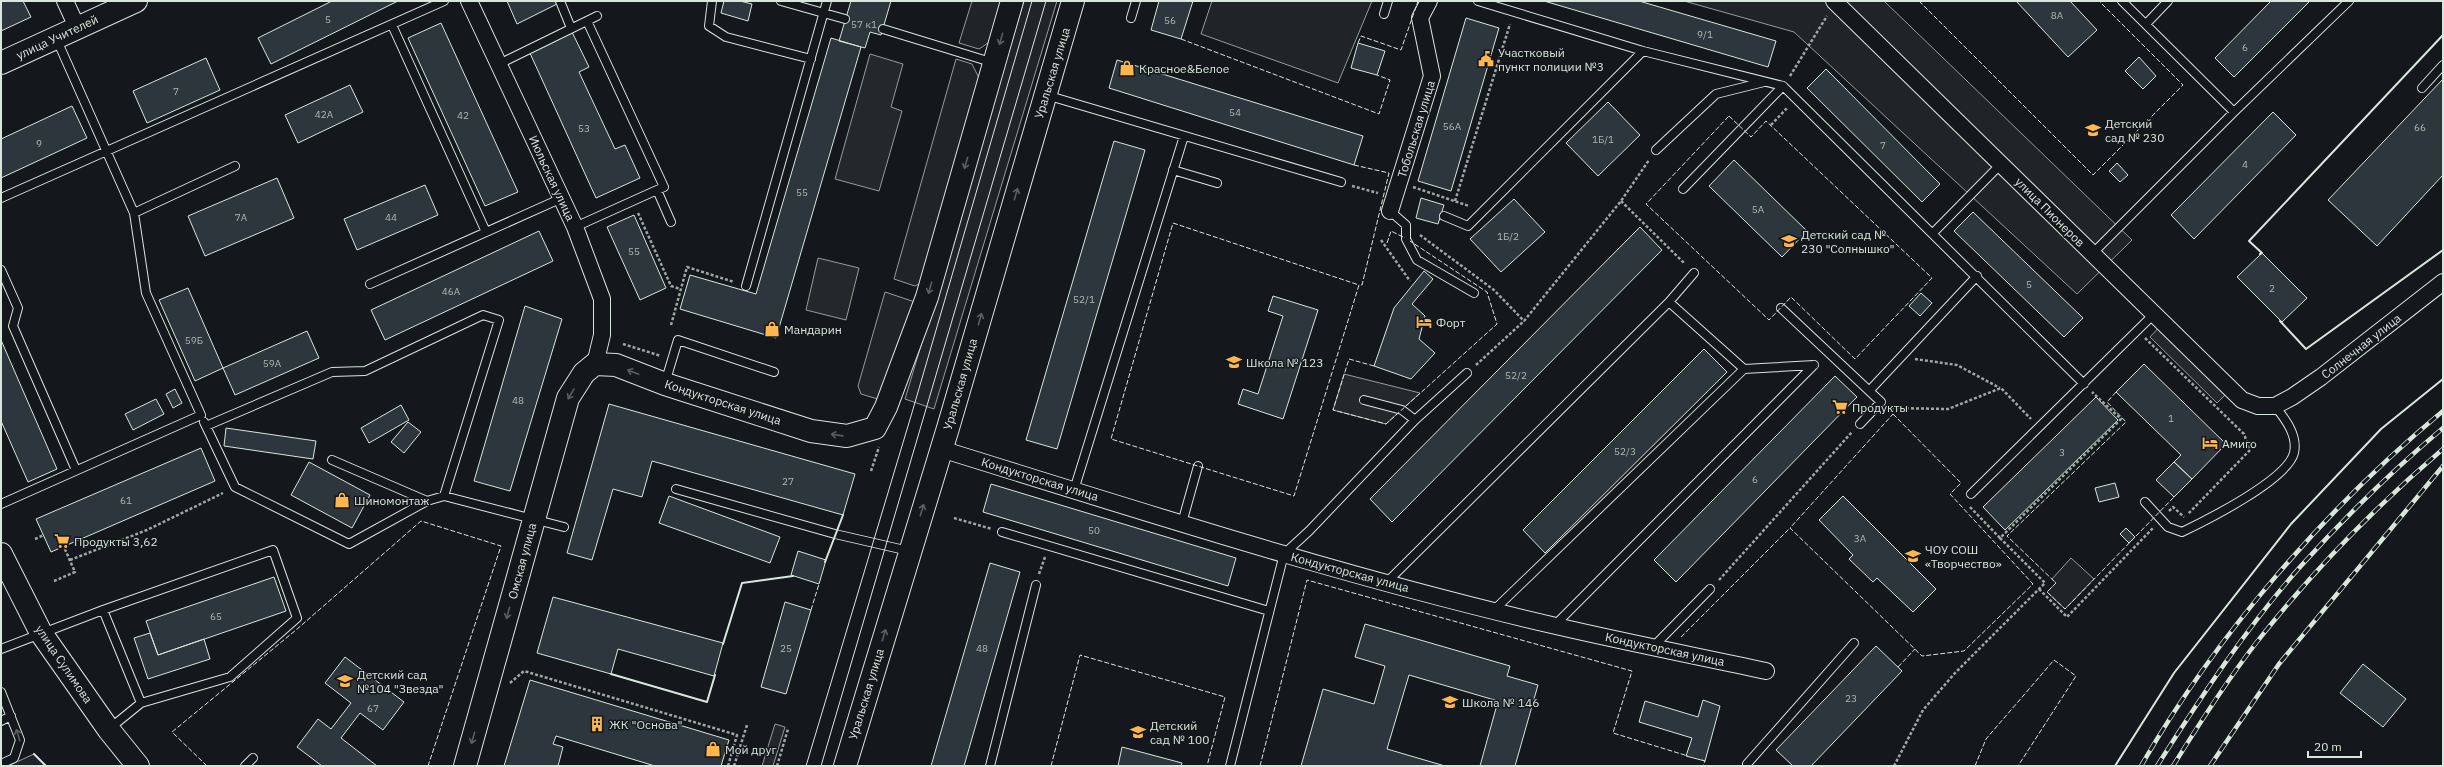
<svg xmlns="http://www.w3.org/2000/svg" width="2444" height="767" viewBox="0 0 2444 767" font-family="'IBM Plex Sans',sans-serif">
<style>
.green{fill:#202428;stroke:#939e99}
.parking{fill:#24282b;stroke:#939e99}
.building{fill:#2c363c;stroke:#d8e6dc}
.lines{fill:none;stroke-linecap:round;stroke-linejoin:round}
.lane-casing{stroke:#d8e6dc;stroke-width:10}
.street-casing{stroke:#d8e6dc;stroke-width:18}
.secondary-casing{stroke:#d8e6dc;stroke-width:24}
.path{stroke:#9da8a2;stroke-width:2.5;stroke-dasharray:3 2;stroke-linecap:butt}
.lane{stroke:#14181c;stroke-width:8}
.street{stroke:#14181c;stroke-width:16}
.secondary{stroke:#14181c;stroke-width:22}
.tram{stroke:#d8e6dc;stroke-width:1}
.rail-casing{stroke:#d8e6dc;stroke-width:4.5}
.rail{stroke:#14181c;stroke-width:3;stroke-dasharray:9;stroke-linecap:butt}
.fence{stroke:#d8e6dc;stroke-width:1;stroke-dasharray:5 2;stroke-linecap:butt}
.wall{stroke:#d8e6dc;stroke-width:2}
.oneway{stroke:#59605f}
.labels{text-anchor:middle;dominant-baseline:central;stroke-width:3;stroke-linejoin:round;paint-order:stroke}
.number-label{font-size:10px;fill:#adbab4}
.street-label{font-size:12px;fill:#d8e6dc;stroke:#14181c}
.poi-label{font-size:12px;fill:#d8e6dc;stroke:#14181c;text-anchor:start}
</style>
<rect width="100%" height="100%" fill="#14181c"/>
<path class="green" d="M972,1H1007C1000,22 1000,37 979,49L959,43Z
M1024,1H1057L934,409L905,399Z
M1212,1H1372L1338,83L1201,34Z
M1684,1H1884L2132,240L2077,294L1794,32Z
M956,59L972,64L980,80L921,283L915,286L894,279Z
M885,292L915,302L881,400L861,394L858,386Z
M2071,558L2094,579L2065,609L2047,592L2056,583L2052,579Z
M34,754L46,766H8Z"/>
<path class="parking" d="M870,54L903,64L891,107L902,111L879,191L835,179Z
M818,258L859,268L846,320L806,310Z
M2163,323L2231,389L2217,403L2150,337Z
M1344,374L1420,393L1386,424L1333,410Z
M775,724L785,727L773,766H762Z"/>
<path class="building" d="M1,1H23L31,17L1,31Z
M332,1H398L271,64L258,38Z
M507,1H555L557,4L517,24Z
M724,1H740L752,4L748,21L721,13Z
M851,1H891L881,35L870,32L865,48L839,41Z
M1159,1H1193L1181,39L1151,30Z
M1544,1H1639L1776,41L1768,67Z
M2016,1H2070L2097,30L2068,57Z
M2271,1H2310L2234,77L2215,58Z
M1466,18L1499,28L1451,191L1418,181Z
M441,23L518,192L485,206L408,38Z
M572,32L589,67L579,72L615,149L625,145L640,178L596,198L529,51Z
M831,38L861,47L776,338L680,309L690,275L756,294Z
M1358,43L1385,51L1377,75L1351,68Z
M2139,57L2156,76L2143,89L2125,71Z
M206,58L220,90L147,123L133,91Z
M1117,60L1363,136L1354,165L1109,88Z
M1826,69L1940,184L1922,202L1807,88Z
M2443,79V175L2377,246L2328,200Z
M350,85L363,112L298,143L285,115Z
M1608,102L1640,135L1598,176L1566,143Z
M72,106L87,138L1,178V139Z
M2273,112L2296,135L2194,239L2171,215Z
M1114,141L1145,150L1057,449L1026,440Z
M1734,160L1807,231L1782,257L1709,186Z
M2117,163L2128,175L2120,182L2109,171Z
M277,178L294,218L205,256L188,216Z
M425,185L438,215L357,250L344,219Z
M1421,198L1444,205L1438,224L1416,218Z
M1514,199L1545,232L1501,272L1470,239Z
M1973,212L2083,318L2064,337L1954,231Z
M634,215L666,288L640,300L607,227Z
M1640,227L1662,250L1392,522L1370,499Z
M539,231L553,261L385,340L371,310Z
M2262,253L2307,298L2282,322L2237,277Z
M1424,271L1433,279L1412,304L1425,316L1419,339L1435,353L1411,379L1374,366L1394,308Z
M188,288L223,368L195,381L159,300Z
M1921,293L1932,303L1920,316L1909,306Z
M1273,296L1318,310L1283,419L1238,404L1243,389L1258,394L1283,316L1268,311Z
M525,306L562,319L510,491L474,481Z
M307,331L319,358L235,395L223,368Z
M1,340L57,469L28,482L1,421Z
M1704,349L1727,372L1545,553L1523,530Z
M2144,364L2226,444L2192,479L2174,462L2181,455L2116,392Z
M1835,376L1857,397L1676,582L1654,560Z
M175,389L182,403L173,408L166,394Z
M2096,397L2118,420L2005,530L1983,507Z
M156,399L164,414L133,430L125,414Z
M609,404L855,474L843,515L652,461L642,497L613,489L592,560L567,553Z
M401,405L409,420L369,443L361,428Z
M408,422L421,432L404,453L391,442Z
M226,428L316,441L313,459L224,446Z
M201,448L215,481L51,552L36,519Z
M309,462L370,495L352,528L291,495Z
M2174,462L2192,479L2174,497L2156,480Z
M2115,483L2119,497L2099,502L2095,488Z
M991,484L1236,558L1228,586L983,512Z
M669,496L780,537L770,563L659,523Z
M1843,496L1936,589L1913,612L1877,578L1873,582L1849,559L1853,555L1819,520Z
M2126,528L2135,537L2129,543L2120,534Z
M798,551L826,560L819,584L791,575Z
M990,563L1020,572L964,766H931Z
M274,577L286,611L158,655L146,621Z
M553,597L723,643L714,676L618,649L611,674L537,653Z
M785,602L811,610L786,694L761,687Z
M1365,624L1510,666L1507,676L1538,685L1515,766H1480L1498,701L1409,675L1387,749L1445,766H1301L1323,689L1374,704L1385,666L1355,657Z
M150,633L158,655L204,639L210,659L148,679L134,638Z
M1876,646L1902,671L1811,766H1793L1776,750Z
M345,657L404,702L383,730L360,713L341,738L377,766H322L297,747L318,719L331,729L351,703L325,683Z
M2363,664L2406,699L2383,727L2340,693Z
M530,680L729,740L721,766H655L556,736L553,744L563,747L558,766H504Z
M1703,700L1720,706L1705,761L1686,756L1692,738L1639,722L1645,701L1698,717Z
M1122,747L1182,763L1181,766H1118Z"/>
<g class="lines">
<defs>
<path id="lane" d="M560,1L571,28
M712,1L709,26L726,37L811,59
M781,1L845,19
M1478,1L1643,51L1783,86
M2122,1L2234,112
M1384,14L1388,1
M1131,18L1136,1
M587,21L664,187L657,190
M2146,24L2168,1
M392,25L486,232
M883,29L994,63
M499,64L597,16
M2422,88L2443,65
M1046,95L1341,182
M1656,150L1716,94L1764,82
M1173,170L1217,183
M1683,189L1783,86L2084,384
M1,198L444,1
M1390,211L1406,225V239L1417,260L1474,293
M134,213L235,166
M1444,216L1468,226L1643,51
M575,227L657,190L671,222
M1933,233L2001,164
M2092,254L2234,112L2349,1
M1,270L18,308L13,326L76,470
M370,284L562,198
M746,286L827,1
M1781,308L1881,402L1860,424
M1744,369L1814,365
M665,383L678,340L774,372
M1870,390L1977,276
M1364,400L1402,410L1415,420
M204,422L235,487L349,544L427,501
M206,426L332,372L365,371L483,315L499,320L444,496
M332,460L427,501L444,496L564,527
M676,489L835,534L909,551
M1074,490L1184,136
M1971,494L2154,314
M2145,502L2168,527L2182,532C2207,520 2287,480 2294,453C2298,435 2285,419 2275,406
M1,504L201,415L146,293L134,213L56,38
M1182,523L1198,466
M1002,532L1269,611
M1387,582L1669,302L1694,273
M103,610L141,703
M1494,610L1744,369L1669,302
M1554,626L1814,365
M1653,647L1710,589
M1,649L103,610L273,550L297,618L230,677L141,703L109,729
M1,692L20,740L14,758L1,764
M1,721L11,716
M245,766L253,758
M990,766L1036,585
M1230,766L1284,554L1309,531L1415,420L1467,373
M1748,766L1747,764L1854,643"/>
<path id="street" d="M65,1L77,27
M469,1L575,227L602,299V335L595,364
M1834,1L2242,400L2258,406H2275L2292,397L2321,377L2443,282
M1390,211L1432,76L1420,18L1429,1
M941,449C1144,512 1348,578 1556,626C1625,642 1696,656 1766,671"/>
<path id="secondary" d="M1,63L136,1
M1,554L41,633L109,730L138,766
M465,766L568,398L584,373L595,364L616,365L665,384L811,431L847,436L875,428L886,407L927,297L1012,1
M845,766L948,428L1073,1"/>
</defs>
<use href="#lane" class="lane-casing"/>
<use href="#street" class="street-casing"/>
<use href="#secondary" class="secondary-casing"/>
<path class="path" d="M1790,76L1827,16
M1771,125L1788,107
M1352,186L1378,193
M1413,187L1469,206
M1455,201L1510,24
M1621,201L1685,264
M638,213L671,286L680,289
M1420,235L1494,290L1524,321
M1381,240L1410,281
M671,325L687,267L734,282
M2145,338L2244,434L2250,450L2188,514
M623,344L661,356
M1915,359L1957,365L2000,388
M1476,365L1524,321L1621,201L1649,160
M1891,408L1948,409L2001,388L2031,419
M871,471L879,447
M1970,507L2000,538
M2169,511L2173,507L2184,517
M954,518L992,529
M35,539L44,535
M70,560L147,530L223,493
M1039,574L1045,557
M1719,580L1852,432
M54,581L75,572L64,547
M2039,589L2067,617L2153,528
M510,683L524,671L737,735L728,766
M734,766L747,725
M777,766L788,729
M1894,766L1923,710L1955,673L2045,583L2000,538L2121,419L2092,392"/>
<use href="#lane" class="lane"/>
<use href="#street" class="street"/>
<use href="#secondary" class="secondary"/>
<path class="tram" d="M806,766L911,416L1032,1
M821,766L1046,1"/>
<defs>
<path id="rail" d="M2141,766C2217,634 2326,508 2443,411
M2157,766C2201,697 2246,628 2300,567C2344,518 2392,471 2443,428
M2173,766C2199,724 2226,682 2256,643C2312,572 2375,507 2443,449
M2210,766L2279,664L2443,466"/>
</defs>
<use href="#rail" class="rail-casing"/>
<use href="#rail" class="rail"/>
<path class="fence" d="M1919,1L2093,175L2183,85L2099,1
M1181,39L1379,114L1390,80L1377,75
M1358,43L1361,36L1401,50L1418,1
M1729,116L1751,137L1766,121L1932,278L1855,359L1791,297L1769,320L1646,204Z
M1354,165L1389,173L1362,285H1359
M1173,223L1359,285L1294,496L1111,439Z
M1387,243L1391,231L1405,238
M1374,366L1349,359L1333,410L1386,424L1497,324L1487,292L1410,241
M2116,392L2107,402L2126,422L2007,536L2056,583L2047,592L2065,609L2174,497
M1893,414L1961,483L1950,494L2033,584L1964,651L1922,656L1790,528Z
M811,610L819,584
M1681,637L1790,528
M1898,667L1915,649
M34,754L46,766
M1702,760L1705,761L1703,766
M207,766L172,732L296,630L421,521L501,546L428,766
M1051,766L1080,655L1225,697L1207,766
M1260,766L1307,580L1632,671L1613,733L1688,756
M1975,766L1986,739L2054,660L2076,676L2018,766"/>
<path class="wall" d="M2260,254L2262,253L2249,241L2443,35
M2280,321L2306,349L2443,250
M825,562L843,515
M723,644L742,583L793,576
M611,674L707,702L715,675
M34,754L46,766
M2115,766L2174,673L2291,524L2381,429L2443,379"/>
</g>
<defs><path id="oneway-shaft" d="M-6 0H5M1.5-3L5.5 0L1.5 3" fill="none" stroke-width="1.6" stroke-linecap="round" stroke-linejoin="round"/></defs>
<g class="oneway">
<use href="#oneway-shaft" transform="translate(1001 39) rotate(106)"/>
<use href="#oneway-shaft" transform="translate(966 163) rotate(106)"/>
<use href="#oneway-shaft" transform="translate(1016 194) rotate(-74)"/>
<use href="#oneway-shaft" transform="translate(930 288) rotate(106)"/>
<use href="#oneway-shaft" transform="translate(980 319) rotate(-74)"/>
<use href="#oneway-shaft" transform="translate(633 372) rotate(-159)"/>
<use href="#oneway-shaft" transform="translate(571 394) rotate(121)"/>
<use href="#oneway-shaft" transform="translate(837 435) rotate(-172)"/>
<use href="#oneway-shaft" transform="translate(922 510) rotate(-73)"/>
<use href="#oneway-shaft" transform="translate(508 613) rotate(105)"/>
<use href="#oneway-shaft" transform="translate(884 635) rotate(-73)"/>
<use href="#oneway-shaft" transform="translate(18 735) rotate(-107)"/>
<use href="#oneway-shaft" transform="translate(473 738) rotate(106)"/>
</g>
<defs>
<symbol id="civic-bare" viewBox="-9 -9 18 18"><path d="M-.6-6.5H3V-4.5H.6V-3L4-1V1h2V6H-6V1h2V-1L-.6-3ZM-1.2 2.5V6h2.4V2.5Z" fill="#ffb74d" stroke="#14181c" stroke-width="2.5" paint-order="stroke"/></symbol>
<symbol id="shop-bare" viewBox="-9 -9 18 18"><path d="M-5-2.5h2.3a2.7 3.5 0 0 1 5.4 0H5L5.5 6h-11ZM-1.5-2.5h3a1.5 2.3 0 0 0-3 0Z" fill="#ffb74d" stroke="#14181c" stroke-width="2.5" paint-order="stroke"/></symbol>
<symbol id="school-bare" viewBox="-9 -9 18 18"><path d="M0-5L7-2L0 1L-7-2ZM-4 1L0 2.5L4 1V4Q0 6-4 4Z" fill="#ffb74d" stroke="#14181c" stroke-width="2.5" paint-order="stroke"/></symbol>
<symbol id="hotel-bare" viewBox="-9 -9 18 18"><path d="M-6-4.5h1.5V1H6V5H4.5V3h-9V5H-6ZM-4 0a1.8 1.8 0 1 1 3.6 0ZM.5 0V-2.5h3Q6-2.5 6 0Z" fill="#ffb74d" stroke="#14181c" stroke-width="2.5" paint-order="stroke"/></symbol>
<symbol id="supermarket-bare" viewBox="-9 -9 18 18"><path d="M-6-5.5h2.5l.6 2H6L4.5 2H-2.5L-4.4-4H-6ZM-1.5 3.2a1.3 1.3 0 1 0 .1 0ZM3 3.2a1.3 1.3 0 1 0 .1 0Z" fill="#ffb74d" stroke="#14181c" stroke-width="2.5" paint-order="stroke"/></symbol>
<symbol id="building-bare" viewBox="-9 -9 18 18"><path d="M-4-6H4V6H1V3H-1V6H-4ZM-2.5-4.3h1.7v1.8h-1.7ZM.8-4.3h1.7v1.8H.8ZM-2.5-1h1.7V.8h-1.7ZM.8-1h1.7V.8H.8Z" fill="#ffb74d" stroke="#14181c" stroke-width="2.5" paint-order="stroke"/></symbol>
</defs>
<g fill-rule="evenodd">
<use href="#civic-bare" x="1475" y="48" width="22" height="22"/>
<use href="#shop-bare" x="1116" y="57" width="22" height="22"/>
<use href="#school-bare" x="2082" y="119" width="22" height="22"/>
<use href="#school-bare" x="1778" y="230" width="22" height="22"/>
<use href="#hotel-bare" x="1413" y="311" width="22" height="22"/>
<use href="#shop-bare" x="761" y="318" width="22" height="22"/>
<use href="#school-bare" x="1223" y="351" width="22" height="22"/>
<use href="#supermarket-bare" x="1829" y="396" width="22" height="22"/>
<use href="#hotel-bare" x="2199" y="432" width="22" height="22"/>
<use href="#shop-bare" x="331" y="489" width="22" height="22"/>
<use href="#supermarket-bare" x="51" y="530" width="22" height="22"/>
<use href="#school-bare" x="1902" y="545" width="22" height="22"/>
<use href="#school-bare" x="334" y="670" width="22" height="22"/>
<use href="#school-bare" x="1439" y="691" width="22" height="22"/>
<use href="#building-bare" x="586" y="713" width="22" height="22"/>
<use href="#school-bare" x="1127" y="721" width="22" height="22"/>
<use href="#shop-bare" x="702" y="738" width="22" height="22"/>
</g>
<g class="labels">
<g class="number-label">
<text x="2057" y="15">8А</text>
<text x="328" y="19">5</text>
<text x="1170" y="20">56</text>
<text x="864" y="24">57 к1</text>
<text x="1705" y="34">9/1</text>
<text x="2245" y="47">6</text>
<text x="176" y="91">7</text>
<text x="1235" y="112">54</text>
<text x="324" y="114">42А</text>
<text x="463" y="115">42</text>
<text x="1452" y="126">56А</text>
<text x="2420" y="127">66</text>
<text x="584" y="128">53</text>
<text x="1603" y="139">1Б/1</text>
<text x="39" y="143">9</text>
<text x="1883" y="145">7</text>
<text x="2245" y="164">4</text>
<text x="802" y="192">55</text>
<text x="1758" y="209">5А</text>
<text x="241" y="217">7А</text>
<text x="391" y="217">44</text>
<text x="1508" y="236">1Б/2</text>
<text x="634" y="251">55</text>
<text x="2029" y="284">5</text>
<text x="2272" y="288">2</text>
<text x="451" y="291">46А</text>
<text x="1084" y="299">52/1</text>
<text x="194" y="340">59Б</text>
<text x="272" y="363">59А</text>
<text x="1516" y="375">52/2</text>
<text x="518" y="400">48</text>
<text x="2171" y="418">1</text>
<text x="1625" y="451">52/3</text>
<text x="2062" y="452">3</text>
<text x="1755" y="479">6</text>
<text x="788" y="481">27</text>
<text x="126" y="500">61</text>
<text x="1094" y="530">50</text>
<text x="1860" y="538">3А</text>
<text x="216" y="616">65</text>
<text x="786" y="648">25</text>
<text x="982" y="648">48</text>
<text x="1851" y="698">23</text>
<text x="373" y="708">67</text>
</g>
<g class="street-label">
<text transform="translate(57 37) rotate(-25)">улица Учителей</text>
<text transform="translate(1052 73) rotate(-73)">Уральская улица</text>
<text transform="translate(1416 129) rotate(-73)">Тобольская улица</text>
<text transform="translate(552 178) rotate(65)">Июльская улица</text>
<text transform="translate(2050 212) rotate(45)">улица Пионеров</text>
<text transform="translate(2361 346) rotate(-38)">Солнечная улица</text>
<text transform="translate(960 384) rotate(-74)">Уральская улица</text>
<text transform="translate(723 402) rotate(18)">Кондукторская улица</text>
<text transform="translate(1040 479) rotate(17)">Кондукторская улица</text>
<text transform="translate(522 561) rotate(-75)">Омская улица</text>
<text transform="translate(1350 572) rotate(15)">Кондукторская улица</text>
<text transform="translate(1665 649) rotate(12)">Кондукторская улица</text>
<text transform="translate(64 664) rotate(56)">улица Сулимова</text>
<text transform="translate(866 694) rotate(-73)">Уральская улица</text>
</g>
<g class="poi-label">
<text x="1498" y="52">Участковый<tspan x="1498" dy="14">пункт полиции №3</tspan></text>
<text x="1139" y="68">Красное&amp;Белое</text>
<text x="2105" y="123">Детский<tspan x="2105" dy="14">сад № 230</tspan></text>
<text x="1801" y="234">Детский сад №<tspan x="1801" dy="14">230 "Солнышко"</tspan></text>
<text x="1436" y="322">Форт</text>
<text x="784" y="329">Мандарин</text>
<text x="1246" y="362">Школа № 123</text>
<text x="1852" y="407">Продукты</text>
<text x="2222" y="443">Амиго</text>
<text x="354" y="500">Шиномонтаж</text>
<text x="74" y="541">Продукты 3,62</text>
<text x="1925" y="549">ЧОУ СОШ<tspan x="1925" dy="14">«Творчество»</tspan></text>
<text x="357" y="674">Детский сад<tspan x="357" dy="14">№104 "Звезда"</tspan></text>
<text x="1462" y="702">Школа № 146</text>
<text x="609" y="724">ЖК "Основа"</text>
<text x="1150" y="725">Детский<tspan x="1150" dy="14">сад № 100</tspan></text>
<text x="725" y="749">Мой друг</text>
</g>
</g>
<rect width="2444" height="767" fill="none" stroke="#d8e6dc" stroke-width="4"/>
<path d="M2308 751v6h53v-6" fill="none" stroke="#d8e6dc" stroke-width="2"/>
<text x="2314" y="751" font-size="12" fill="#d8e6dc" stroke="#14181c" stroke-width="3" paint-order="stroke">20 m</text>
</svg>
